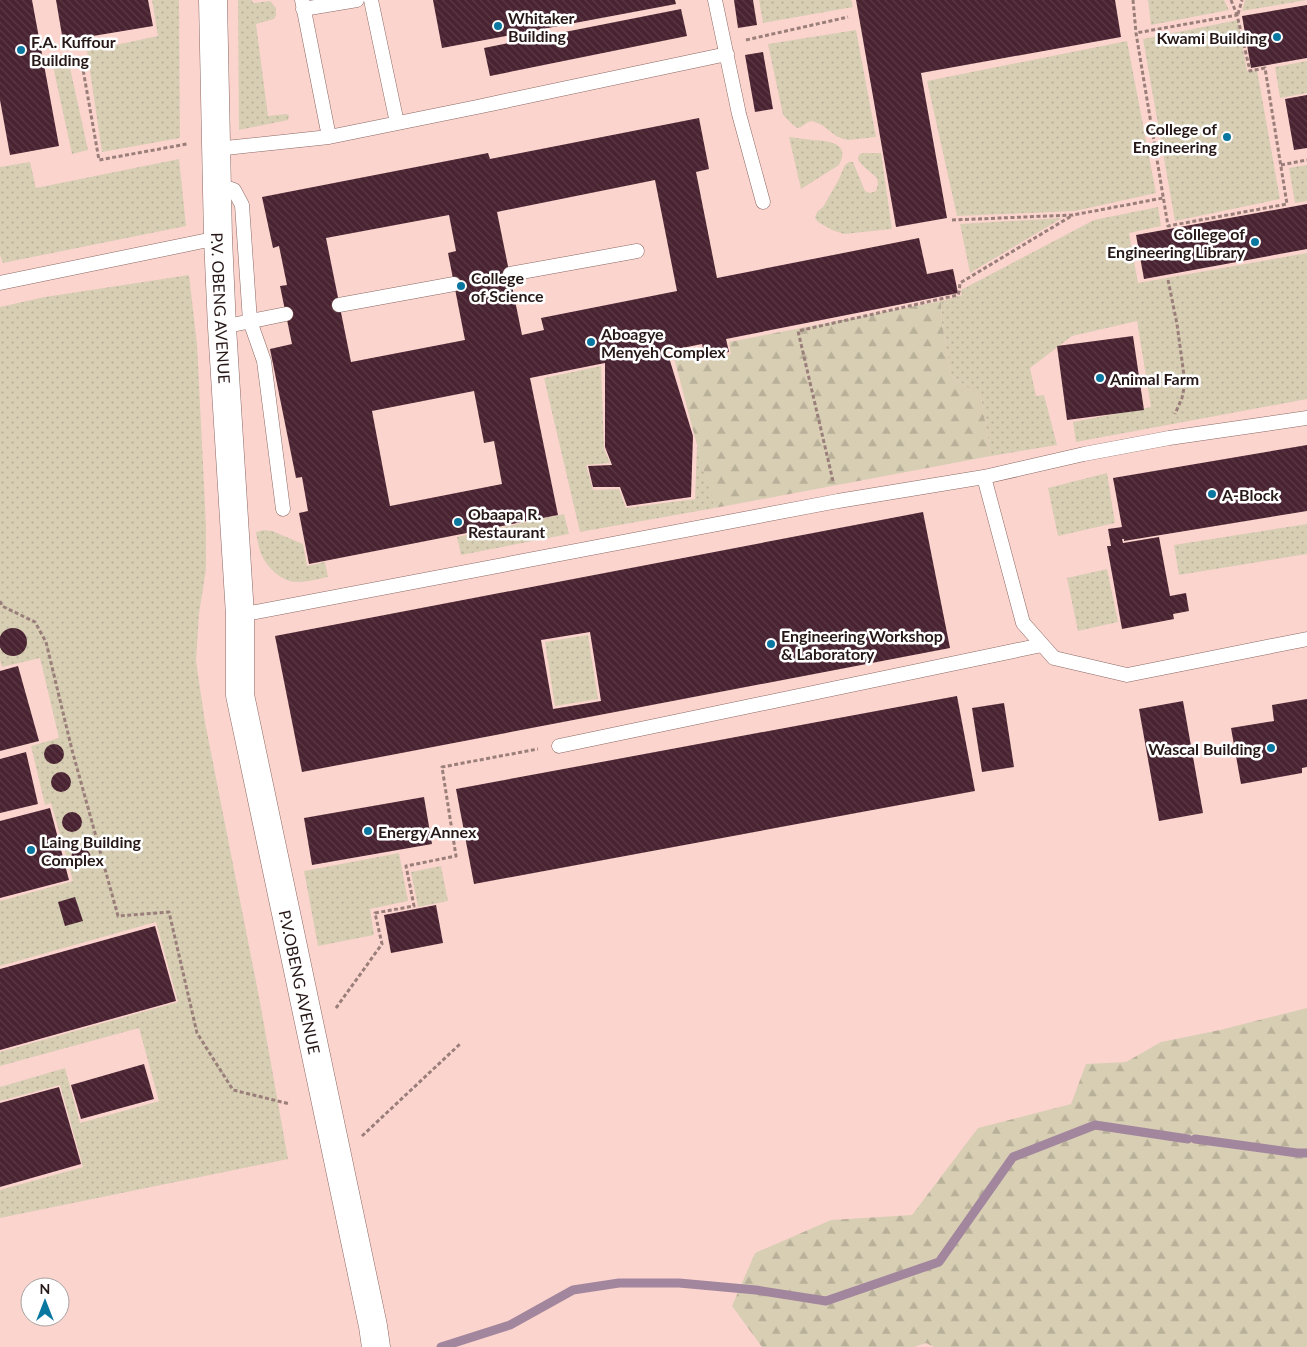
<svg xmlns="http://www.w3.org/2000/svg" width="1307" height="1347" viewBox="0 0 1307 1347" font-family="Lato,sans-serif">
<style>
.grass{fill:url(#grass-dots)}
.forest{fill:url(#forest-firs)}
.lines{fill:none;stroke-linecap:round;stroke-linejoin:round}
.stream{stroke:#a2869d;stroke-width:9}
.building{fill:url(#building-back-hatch);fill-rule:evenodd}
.service-casing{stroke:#8b6863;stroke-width:15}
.minor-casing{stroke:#8b6863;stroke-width:29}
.path{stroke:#9a7e7a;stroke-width:3;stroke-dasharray:4 2.5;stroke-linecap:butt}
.service{stroke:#fff;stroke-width:14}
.minor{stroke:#fff;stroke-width:28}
.poi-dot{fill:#0a77a1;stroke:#fff;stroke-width:2}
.labels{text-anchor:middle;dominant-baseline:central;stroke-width:5;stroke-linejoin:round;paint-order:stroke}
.poi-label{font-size:16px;font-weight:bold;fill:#261816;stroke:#fff;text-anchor:start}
.street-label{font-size:16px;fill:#261816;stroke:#fff}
</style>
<defs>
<pattern id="grass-dots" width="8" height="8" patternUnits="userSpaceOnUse" patternTransform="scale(1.25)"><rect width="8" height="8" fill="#d8ceb4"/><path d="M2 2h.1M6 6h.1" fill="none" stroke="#b9b09a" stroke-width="1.8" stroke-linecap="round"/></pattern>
<pattern id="forest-firs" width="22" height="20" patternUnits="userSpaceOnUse" patternTransform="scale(1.25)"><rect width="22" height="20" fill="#d8ceb4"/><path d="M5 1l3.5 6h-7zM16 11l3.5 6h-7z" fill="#b9b09a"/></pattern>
<pattern id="building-back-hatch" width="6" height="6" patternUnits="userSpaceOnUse" patternTransform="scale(1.25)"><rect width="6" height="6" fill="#492331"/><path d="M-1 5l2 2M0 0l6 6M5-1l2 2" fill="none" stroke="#5b3a45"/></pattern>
</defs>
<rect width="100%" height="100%" fill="#fcd4ce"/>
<path class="grass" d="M152,0H179L180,138L102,152L87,51L158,36Z
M238,0H252L253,3L270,1L276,8V15L274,19L256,24L268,116L286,114L289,115L288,120L239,130Z
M759,0H851L853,7L763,23Z
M1148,0H1224L1229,10L1151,25Z
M1245,0H1307L1242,11Z
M1238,20L1247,71L1257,70L1280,199L1175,221L1143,39Z
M856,30L876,137L849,140L843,139L836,136L822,125L812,121L808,122L801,127L797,128L793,125L783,115L768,44Z
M1127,41L1156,193L1075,211L957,216L927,81Z
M67,54L88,150L72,154L51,57Z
M1307,61V93L1280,98L1275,67Z
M789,137C797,138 805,139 813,140C829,141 851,143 839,165L801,189Z
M862,153H881L892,229L844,234L832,230L818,222L815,218L817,212L823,207L838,181L845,165L849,162H853L865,191L870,193L876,191L878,184L877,178L862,165L858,160L859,155Z
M179,159L186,226L3,263L0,255V167L30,162L36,188Z
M1307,165V201L1295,203L1289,168Z
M1158,207L1161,226L1129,233L1138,283L1307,253V399L1076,442L1073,422L1151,407L1137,321L1072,336L1030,368L1036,396L1044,395L1057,445L991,456L981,398L951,375L942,323L941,301L962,295L961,290L1094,220Z
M1062,218L970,273L960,224Z
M189,275L197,344L206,525V569L199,614L196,661L205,722L260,1002L288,1159L0,1218V1190L83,1167L60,1085L0,1101V1087L65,1068L80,1123L159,1101L139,1028L0,1066V1052L178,1002L156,922L0,966V901L73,881L51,803L45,805L31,746L59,738L40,658L2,667L0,660V307L45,297Z
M601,366L604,449L610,463L586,465L593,490L619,489L626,508L695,499L697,445L715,508L580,532L544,378Z
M1107,473L1115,523L1058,536L1048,488Z
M564,514L569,534L461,555L457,537Z
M1307,524V554L1179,575L1174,545Z
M264,530L272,531L303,544L307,566L325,562L328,577C318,579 308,582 297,582C281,582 265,566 260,551C258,545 257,538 256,532Z
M1107,569L1118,622L1078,631L1067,578Z
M588,635L598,699L555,706L545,642Z
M399,853L408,901L370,909L374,935L318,946L304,871Z
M441,866L448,901L418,907L411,872Z"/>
<path class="forest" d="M941,301L942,323L951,375L981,398L991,456L715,508L702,464L673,354L699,348L703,361L731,354L729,342Z
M1307,1008V1347H934L926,1343L914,1347H762L732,1306L755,1253L831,1220L912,1215L978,1128L1071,1104L1086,1064L1126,1062L1161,1042L1220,1030Z"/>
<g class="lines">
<path class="stream" d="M1195,1139L1297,1153H1307
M441,1347L510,1325L573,1290L619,1283H679L756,1290L826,1301L939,1262L1013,1157L1095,1125L1188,1139"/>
</g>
<path class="building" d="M0,0H32L59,146L10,155L0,100Z
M56,0H148L153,26L63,41Z
M433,0H675L676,4L442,48Z
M734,0H753L757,25L738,28Z
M856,0H1115L1121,37L921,73L947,218L896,227Z
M1307,5V58L1251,68L1242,16Z
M681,9L687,36L490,76L484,48Z
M763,52L773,109L755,112L745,55Z
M1307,95V148L1294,150L1285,99Z
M699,118L709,169L696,172L717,278L919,238L927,274L953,269L958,293L726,339L729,352L705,357L702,344L667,351L693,436L691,497L627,506L620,487H593L588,466L612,465L605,447V363L530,378L558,515L309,564L299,513L308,511L302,477L296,478L270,349L292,344L280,286L287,285L279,246L273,248L262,197L488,153L490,159ZM655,180L677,291L541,318L544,330L522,335L497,212ZM449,215L456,251L448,253L465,340L351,362L326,238ZM474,391L484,443L494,441L502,484L390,506L372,411Z
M1307,204V249L1144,279L1136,235Z
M1133,336L1144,410L1067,420L1057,346Z
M1307,445V511L1124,541V539H1122L1123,543L1159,537L1170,596L1186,593L1189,611L1173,614L1174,619L1122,629L1107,546H1111L1108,529L1122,527L1113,478Z
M923,512L950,648L302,772L275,636ZM590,632L601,701L553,709L541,640Z
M-1 642a14 14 0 1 1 28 0a14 14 0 1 1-28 0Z
M18,666L39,741L0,751V671Z
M957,696L975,791L474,884L456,789Z
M1307,699V767L1302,768V773L1241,784L1231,728L1274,721L1272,705Z
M1183,701L1203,813L1159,821L1139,709Z
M1004,703L1014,767L982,772L972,708Z
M44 754a10 10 0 1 1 20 0a10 10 0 1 1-20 0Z
M26,752L38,804L0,813V759Z
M51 782a10 10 0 1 1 20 0a10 10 0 1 1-20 0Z
M424,797L432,844L312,865L304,818Z
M50,808L69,880L0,898V821Z
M62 822a10 10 0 1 1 20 0a10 10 0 1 1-20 0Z
M71 858a10 10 0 1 1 20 0a10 10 0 1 1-20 0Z
M75,897L83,921L65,926L58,902Z
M436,905L443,943L391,953L384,915Z
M155,926L176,1001L0,1050V969Z
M144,1064L154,1099L81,1119L71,1085Z
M59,1087L81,1164L0,1187V1103Z"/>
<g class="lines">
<defs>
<path id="service" d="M302,0L329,137
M371,0L397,123
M715,0L739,114L763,202
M303,9L357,0
M216,149L329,137L477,107L727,54
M217,184L234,190L242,205L250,321L264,361L283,509
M510,274L637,251
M0,283L218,238
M339,305L454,284
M222,327L286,314
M984,477L1023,623L1054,658L1127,675L1307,639
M240,615L838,501L984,477L1084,454L1169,438L1307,418
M559,746L1042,645"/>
<g id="minor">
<path id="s1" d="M213,0L218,238L222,327L240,615V695L373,1326L376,1347"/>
</g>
</defs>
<use href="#service" class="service-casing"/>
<use href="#minor" class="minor-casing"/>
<path class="path" d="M1133,0L1136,33L1168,226L1287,204L1265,68L1250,71L1237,15L1136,33
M1231,0L1237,15
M1238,14L1242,0
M746,40L848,17
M81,58L99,160L187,144
M1281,165L1307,160
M952,220L1073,215L1163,198
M1168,280L1177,324L1185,383L1182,398L1175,414
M833,481L798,331L958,295L959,292L960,283L1073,215
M0,601L2,606L35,622L46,642L72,750L118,916L169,912L197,1033L233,1090L290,1104
M336,1008L382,944L375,913L414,906L406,866L456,856L442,767L538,749
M362,1136L460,1044"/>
<use href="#service" class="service"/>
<use href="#minor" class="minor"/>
</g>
<g class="poi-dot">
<circle cx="498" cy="26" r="5"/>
<circle cx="1277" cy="37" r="5"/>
<circle cx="21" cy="50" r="5"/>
<circle cx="1227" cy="137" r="5"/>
<circle cx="1255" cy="242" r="5"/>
<circle cx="461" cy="286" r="5"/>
<circle cx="591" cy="342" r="5"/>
<circle cx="1100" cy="378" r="5"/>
<circle cx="1212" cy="494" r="5"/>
<circle cx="458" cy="522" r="5"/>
<circle cx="771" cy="644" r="5"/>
<circle cx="1271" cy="748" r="5"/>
<circle cx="368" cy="831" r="5"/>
<circle cx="31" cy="850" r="5"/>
</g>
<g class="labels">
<g class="poi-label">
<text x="508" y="17">Whitaker<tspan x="508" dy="18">Building</tspan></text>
<text x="1267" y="37" text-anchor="end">Kwami Building</text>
<text x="31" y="41">F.A. Kuffour<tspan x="31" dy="18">Building</tspan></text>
<text x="1217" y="128" text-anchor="end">College of<tspan x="1217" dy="18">Engineering</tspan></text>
<text x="1245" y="233" text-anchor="end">College of<tspan x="1245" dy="18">Engineering Library</tspan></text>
<text x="471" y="277">College<tspan x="471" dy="18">of Science</tspan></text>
<text x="601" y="333">Aboagye<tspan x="601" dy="18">Menyeh Complex</tspan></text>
<text x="1110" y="378">Animal Farm</text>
<text x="1222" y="494">A-Block</text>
<text x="468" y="513">Obaapa R.<tspan x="468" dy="18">Restaurant</tspan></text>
<text x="781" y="635">Engineering Workshop<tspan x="781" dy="18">&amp; Laboratory</tspan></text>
<text x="1261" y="748" text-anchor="end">Wascal Building</text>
<text x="378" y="831">Energy Annex</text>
<text x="41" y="841">Laing Building<tspan x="41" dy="18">Complex</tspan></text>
</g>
<g class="street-label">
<text stroke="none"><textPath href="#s1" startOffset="308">P.V. OBENG AVENUE</textPath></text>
<text stroke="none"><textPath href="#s1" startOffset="989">P.V.OBENG AVENUE</textPath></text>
</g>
</g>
<g transform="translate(45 1302)"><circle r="24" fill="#ffffff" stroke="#a8a3a2"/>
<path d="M0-4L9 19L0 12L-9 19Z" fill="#0a77a1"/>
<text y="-8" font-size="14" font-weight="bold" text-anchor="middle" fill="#261816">N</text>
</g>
</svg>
